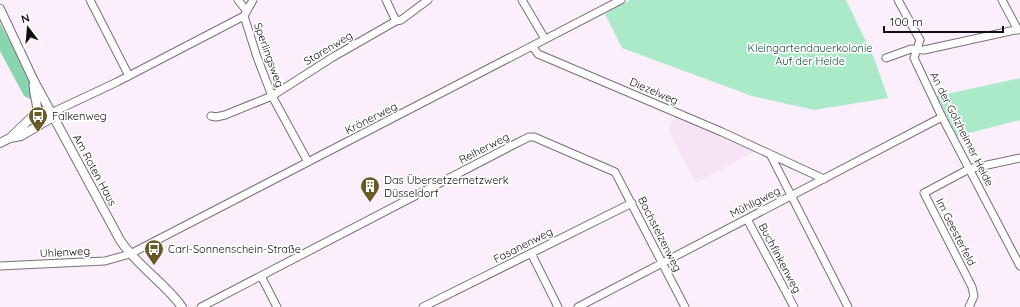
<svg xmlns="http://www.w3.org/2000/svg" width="1020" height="307" viewBox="0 0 1020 307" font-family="Quicksand,sans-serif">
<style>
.built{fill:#f5e4f6}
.green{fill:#aaeac9}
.forest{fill:#89d5af}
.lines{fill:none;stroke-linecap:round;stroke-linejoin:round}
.minor-casing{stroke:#786f79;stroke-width:9}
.tertiary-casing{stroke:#786f79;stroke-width:10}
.minor{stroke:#fff;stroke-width:7}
.tertiary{stroke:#fff;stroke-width:8}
.labels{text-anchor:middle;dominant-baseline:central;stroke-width:3.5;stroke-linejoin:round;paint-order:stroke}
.street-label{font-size:11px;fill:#120e12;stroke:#fff}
.park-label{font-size:11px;fill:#134f37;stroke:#fff}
.poi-label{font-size:11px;fill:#120e12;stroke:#fff;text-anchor:start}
</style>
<rect width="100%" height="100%" fill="#faeffa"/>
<path class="built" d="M675,115L757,150L696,183L668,131Z"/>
<path class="green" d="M630,0H846L874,58L888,98L814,110L752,96L622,48L605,14Z
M1020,78V120L957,136L937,96Z"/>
<path class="forest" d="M0,23L29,77L34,101L24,96L0,51Z"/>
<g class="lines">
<defs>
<path id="minor" d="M90,0L129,76
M238,0L246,10
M253,0L244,16L257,57L272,96L308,162
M386,0L396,21
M522,0L545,39
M898,0L920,40L914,58L942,117L1020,266
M1002,0L1018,30
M532,46L538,54L722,132L824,179
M886,58L911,49L924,50L1020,29
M51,113L117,82L244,16
M211,116L216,117L225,115L272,96L333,57L396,21L401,20L428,0
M770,154L848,307
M747,219L794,307
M531,253L558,307
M0,266L105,261L130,254L621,0
M261,276L277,307
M201,307L513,145L529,137H534L615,172L685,307
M423,307L632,203
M578,307L942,117
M969,307L974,296L972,287L924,193L969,169L1020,158"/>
<path id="tertiary" d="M0,9L34,81L120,240C137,266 164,282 182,307
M34,82C32,92 38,101 37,112
M10,138L37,112L50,111
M0,143L10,138L21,136L53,117"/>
</defs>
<use href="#minor" class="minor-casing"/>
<use href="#tertiary" class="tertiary-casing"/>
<use href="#minor" class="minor"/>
<use href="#tertiary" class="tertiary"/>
</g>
<defs>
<symbol id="bus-pin" viewBox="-11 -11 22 30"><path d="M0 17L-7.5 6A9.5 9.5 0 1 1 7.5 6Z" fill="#695b28" stroke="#fff"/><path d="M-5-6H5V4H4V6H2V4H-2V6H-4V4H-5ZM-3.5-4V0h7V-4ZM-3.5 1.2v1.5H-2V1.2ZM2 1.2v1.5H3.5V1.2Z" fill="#fff"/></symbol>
<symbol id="building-pin" viewBox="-11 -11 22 30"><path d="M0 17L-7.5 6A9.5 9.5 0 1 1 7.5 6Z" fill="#695b28" stroke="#fff"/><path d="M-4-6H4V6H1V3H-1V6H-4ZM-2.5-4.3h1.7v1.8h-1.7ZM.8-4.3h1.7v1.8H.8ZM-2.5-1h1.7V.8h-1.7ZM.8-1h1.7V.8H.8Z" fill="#fff"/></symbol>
</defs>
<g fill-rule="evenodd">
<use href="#bus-pin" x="27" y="105" width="22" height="30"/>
<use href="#building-pin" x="359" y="175" width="22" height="30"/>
<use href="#bus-pin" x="143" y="238" width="22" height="30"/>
</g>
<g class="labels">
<g class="street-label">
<text transform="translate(328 48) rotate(-31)">Starenweg</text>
<text transform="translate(269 55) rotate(70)">Sperlingsweg</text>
<text transform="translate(654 91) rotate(23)">Diezelweg</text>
<text transform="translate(371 118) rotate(-27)">Krönerweg</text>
<text transform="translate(962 129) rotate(63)">An der Golzheimer Heide</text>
<text transform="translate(484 148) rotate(-27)">Reiherweg</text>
<text transform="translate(95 170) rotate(62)">Am Roten Haus</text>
<text transform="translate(755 202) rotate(-27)">Mühligweg</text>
<text transform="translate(956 232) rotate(63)">Im Geesterfeld</text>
<text transform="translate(660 234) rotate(63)">Bachstelzenweg</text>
<text transform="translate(523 245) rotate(-27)">Fasanenweg</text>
<text transform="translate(65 252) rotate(-3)">Uhlenweg</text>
<text transform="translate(780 258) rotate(62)">Buchfinkenweg</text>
</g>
<g class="park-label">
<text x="810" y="48">Kleingartendauerkolonie<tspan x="810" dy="13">Auf der Heide</tspan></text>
</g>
<g class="poi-label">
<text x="52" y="116">Falkenweg</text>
<text x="384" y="180">Das Übersetzernetzwerk<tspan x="384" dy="13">Düsseldorf</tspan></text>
<text x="168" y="249">Carl-Sonnenschein-Straße</text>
</g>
</g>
<g transform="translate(28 28) rotate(344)" stroke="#ffffff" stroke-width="3" paint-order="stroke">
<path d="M0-3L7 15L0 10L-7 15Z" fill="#120e12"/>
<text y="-6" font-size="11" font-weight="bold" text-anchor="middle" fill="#120e12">N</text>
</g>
<path d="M884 26v6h119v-6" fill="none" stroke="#120e12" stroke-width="2"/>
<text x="890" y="26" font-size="12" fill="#120e12" stroke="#ffffff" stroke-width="3" paint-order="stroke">100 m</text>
</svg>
